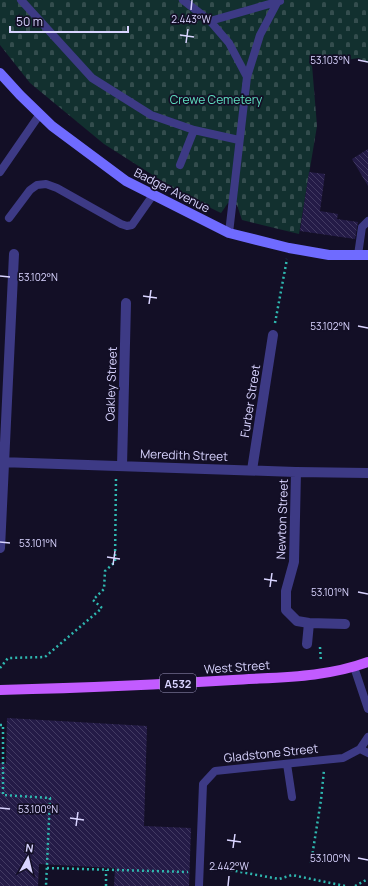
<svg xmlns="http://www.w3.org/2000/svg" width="368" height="886" viewBox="0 0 368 886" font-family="Manrope,sans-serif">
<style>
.cemetery{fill:url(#cemetery-stones)}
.building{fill:url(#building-back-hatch)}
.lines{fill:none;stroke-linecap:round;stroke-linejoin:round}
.path{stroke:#2fb8b0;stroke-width:2.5;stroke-dasharray:2 3;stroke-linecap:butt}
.lane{stroke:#3d3a85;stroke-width:8}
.street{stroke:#3d3a85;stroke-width:10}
.secondary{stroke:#6f6bff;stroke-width:10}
.primary{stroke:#c25bff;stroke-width:10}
.ticks{fill:none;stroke:#d9d4ff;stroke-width:1.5}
.labels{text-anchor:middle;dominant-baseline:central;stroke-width:3.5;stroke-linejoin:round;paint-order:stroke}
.shield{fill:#130f26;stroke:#9e99be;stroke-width:1}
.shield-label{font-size:11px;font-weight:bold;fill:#d9d4ff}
.park-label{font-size:12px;fill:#5fe0c0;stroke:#130f26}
.street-label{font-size:12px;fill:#d9d4ff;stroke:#130f26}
.ticks-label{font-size:10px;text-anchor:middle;fill:#d9d4ff;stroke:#130f26;stroke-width:3.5;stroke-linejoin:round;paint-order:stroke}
</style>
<defs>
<pattern id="cemetery-stones" width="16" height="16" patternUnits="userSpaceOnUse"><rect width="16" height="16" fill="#12302f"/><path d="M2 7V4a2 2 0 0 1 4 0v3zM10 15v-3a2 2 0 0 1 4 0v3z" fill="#344d4e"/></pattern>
<pattern id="building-back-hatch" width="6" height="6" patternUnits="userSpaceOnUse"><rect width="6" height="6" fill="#241b47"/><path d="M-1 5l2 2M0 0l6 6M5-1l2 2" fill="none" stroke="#433b63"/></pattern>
</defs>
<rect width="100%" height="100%" fill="#130f26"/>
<path class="cemetery" d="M0,0H368V63L359,58L312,65L317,126L299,234L242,220L237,205L228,203L221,213L184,195L104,144L30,83L0,45Z"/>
<path class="building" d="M368,149V186L352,159Z
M309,172L325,174L320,211L338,214L337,219L358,222L355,239L300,231Z
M7,718L147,726L144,826L191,828L189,886H114L115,868L39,864L38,886H0V763L6,764Z"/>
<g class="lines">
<path class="path" d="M275,323L287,259
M320,647L321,662
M0,668L8,658L45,657L102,608L93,600L104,589L105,571L115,562L116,478
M0,725H3V795L50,798L46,886
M311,863L321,800L324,770
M47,868L188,872
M211,870L219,868L279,879L292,875L345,886
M106,886V870
M355,886L368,879"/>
<path class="lane" d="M21,0L92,78L151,115L194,130L239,140
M183,0L210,21L280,1
M210,21L229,43L247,77
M180,165L194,130
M0,172L40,114
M9,218L30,190L37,185L46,184L57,188L121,224L127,226L132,225L153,195
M229,233L247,77L260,35L278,1
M358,255L362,227L368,221
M354,667L368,709
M360,749L368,753
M287,764L292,797
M199,886L203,784L215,771L343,758L360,749L368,737"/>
<path class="street" d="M0,462L296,472L368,473
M122,466L126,303
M252,470L273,335
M296,472L294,562L286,591V610L297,621L309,623L345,624
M0,548L14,254
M307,644L309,623"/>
<path class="secondary" d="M0,73L20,95L52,126L126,181L229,233L289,248L329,255H368"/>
<path class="primary" d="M0,690C78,688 156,685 233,680C279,677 325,678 368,662"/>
</g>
<path class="ticks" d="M191,10L192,0M180,35L194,37M186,43L188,29M358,60L368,62M0,276L10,277M143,296L157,298M149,304L151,290M358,326L368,328M0,542L10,543M107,557L120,559M113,565L115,551M264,579L277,581M270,587L272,573M358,592L368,594M0,808L10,809M70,818L84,820M76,826L78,812M227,840L241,842M233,848L235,834M358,858L368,860M228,886L229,876"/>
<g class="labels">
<rect class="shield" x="160" y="674" width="36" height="18" rx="3"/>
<g class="shield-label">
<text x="178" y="683">A532</text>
</g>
<g class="park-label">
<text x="216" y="99">Crewe Cemetery</text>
</g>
<g class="street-label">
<text transform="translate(172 190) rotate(27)">Badger Avenue</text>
<text transform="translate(111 384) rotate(-88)">Oakley Street</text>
<text transform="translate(250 401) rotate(-81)">Furber Street</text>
<text transform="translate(184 455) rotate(2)">Meredith Street</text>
<text transform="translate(282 519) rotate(-88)">Newton Street</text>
<text transform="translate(237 667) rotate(-4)">West Street</text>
<text transform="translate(271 753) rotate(-6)">Gladstone Street</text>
</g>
</g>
<g class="ticks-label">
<text x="191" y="23">2.443°W</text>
<text x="330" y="64">53.103°N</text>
<text x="38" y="281">53.102°N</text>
<text x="330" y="330">53.102°N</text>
<text x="38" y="547">53.101°N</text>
<text x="330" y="596">53.101°N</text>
<text x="38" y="813">53.100°N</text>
<text x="330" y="862">53.100°N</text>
<text x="229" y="870">2.442°W</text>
</g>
<g transform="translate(28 858) rotate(8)" stroke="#130f26" stroke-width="3" paint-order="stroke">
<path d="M0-3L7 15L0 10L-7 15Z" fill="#d9d4ff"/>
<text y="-6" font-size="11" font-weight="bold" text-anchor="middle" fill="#d9d4ff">N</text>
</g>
<path d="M10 26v6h118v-6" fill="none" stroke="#d9d4ff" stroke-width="2"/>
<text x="16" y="26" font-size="12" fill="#d9d4ff" stroke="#130f26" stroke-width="3" paint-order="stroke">50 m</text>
</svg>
